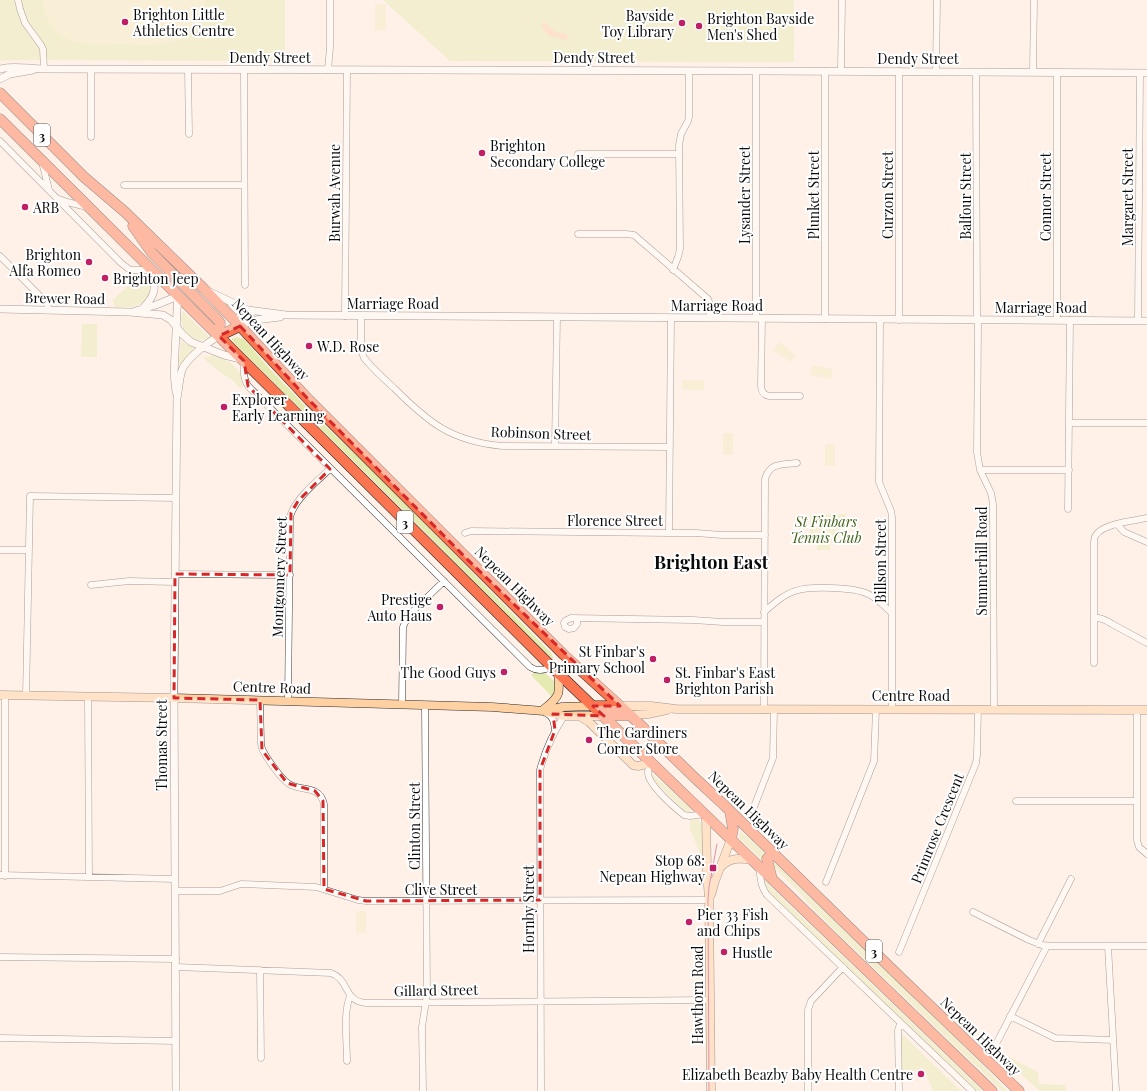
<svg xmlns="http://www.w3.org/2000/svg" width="1147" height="1091" viewBox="0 0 1147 1091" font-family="'Playfair Display',serif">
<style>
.green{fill:#e5eab1}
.sand{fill:#fdcfb2}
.pitch{fill:#f1eec3}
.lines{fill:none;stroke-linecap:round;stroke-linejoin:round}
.minor-casing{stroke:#3d3d3d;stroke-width:7}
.tertiary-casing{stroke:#3d3d3d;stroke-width:8}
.secondary-casing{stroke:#2c2c2c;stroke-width:9}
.trunk-casing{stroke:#1b1b1b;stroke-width:11}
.minor{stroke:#fff;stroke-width:6}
.tertiary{stroke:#fff;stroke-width:7}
.secondary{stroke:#ffd0a2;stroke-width:8}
.trunk{stroke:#fc7551;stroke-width:10}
.tram{stroke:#be1f65;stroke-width:1}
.marked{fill:none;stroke:#d62828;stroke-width:3;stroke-dasharray:8 5;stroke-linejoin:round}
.poi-dot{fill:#be1f65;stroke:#fff;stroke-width:1.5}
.labels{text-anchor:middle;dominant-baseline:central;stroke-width:4;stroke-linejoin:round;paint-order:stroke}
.shield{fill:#fff;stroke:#545454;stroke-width:1}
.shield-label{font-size:13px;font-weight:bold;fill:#0a0a0a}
.poi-label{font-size:14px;fill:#0a0a0a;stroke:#fff;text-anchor:start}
.street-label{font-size:14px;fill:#0a0a0a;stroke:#fff}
.park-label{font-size:14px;font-style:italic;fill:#456319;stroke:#fff}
.district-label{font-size:18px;font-weight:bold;fill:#0a0a0a;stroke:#fff}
</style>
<rect width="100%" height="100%" fill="#fff1e7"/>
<path class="green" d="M0,0H285V61L16,60L0,61Z
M383,0H794V62L450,61Z
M137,272C142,273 144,275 147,279C157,288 148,301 137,305C130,308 122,308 115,307L113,300L132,282L134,273Z
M183,311L209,337V338C192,346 176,327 183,311Z
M82,324H97V357H81Z
M238,337L241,339L243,338L269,368L312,413L382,480L552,654L553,659L542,650L414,521L237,346L231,339Z
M181,341L196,349L181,365L179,364Z
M213,355C228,360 244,368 243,387L240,388L231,379L222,374L203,358Z
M810,514H846V543H830V550H817V543H810Z
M533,673H545L555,682L557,686L553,698L531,675Z
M650,772L687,805L692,812L685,811L656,783Z
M696,819C707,823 703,843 703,853L700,854L693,835L690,831V820Z
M740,831L751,839L766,854L762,860L739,838Z
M772,860L982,1064L1007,1091H1002L817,913L797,890L774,867Z
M763,879L783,899L983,1091H977L770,894L764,886Z
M903,1035L961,1091H933L923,1067L902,1076L901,1039Z
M999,1052L1038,1072L1039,1084L1066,1085V1091H1040L998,1054Z"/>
<path class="sand" d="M545,22C548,25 552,30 556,32C560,33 563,33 567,35L568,39L563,40L557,37H550L542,28V24Z"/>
<path class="pitch" d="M42,0H206V1C204,12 202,23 193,32C186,39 167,44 156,45C146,46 136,45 126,44C106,44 83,47 65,38C52,32 43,14 42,0Z
M375,4H386V30H375Z
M779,342L796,355L791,362L773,350Z
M812,365L833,369L831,379L810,375Z
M682,380H704V390H682Z
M723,433H733V455H723Z
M825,444H835V466H825Z
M813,517H823V539H813Z
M825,517H832V539H825Z
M834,517H844V539H834Z
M356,911H366V933H356Z"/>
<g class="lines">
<defs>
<path id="minor" d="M18,0L20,9L25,23L41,45L43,49L44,69
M91,69V137
M188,70L189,134
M244,70L245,285
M328,70L330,47V0
M756,71V318
M825,71V319
M841,71L842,0
M899,71V320
M936,71L937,0
M976,72L977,314L978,326L977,452L980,470L991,493L993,504L994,709
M1033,72L1034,0
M1057,73V320
M0,141L121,263L130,270H153
M578,154H679
M42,162L49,190
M124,185H244
M59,199L67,202L87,207
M578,234H626L634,235L708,299L710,304V318
M0,256L41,297L46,301L49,310
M673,270L678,257L680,249L679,145L681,134L688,121L689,117V71
M345,316L347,70
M361,316V350L364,358C373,369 384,379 394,388C429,423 451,441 502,446L670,447
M762,319L761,385C761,390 763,395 769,396H800
M880,319L879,482L891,511L892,517V709
M1138,321L1140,73
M244,361C243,370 243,378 248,386L530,667C538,672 544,670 552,667
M1069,423H1147
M555,446L557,317
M980,470H1069
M1068,509L1070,320
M1117,524L1124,532L1147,542
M465,533L471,531L669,533H696L722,535H765
M669,533L671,318
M0,550H28
M175,574L290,575
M91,585L129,581L175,582
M764,612C773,604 783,595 795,591C809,586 854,587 868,594C877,598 884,606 892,613
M1094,617C1101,618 1106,620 1112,624L1147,643
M577,619V624L574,628L569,629L565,627L564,623L565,621L571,618L693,620L723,622H764
M1094,663V544C1094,540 1094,537 1096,535C1104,523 1134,521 1147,518
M5,695V876
M26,696L30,496L176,498
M88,697L89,877
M260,700L261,744C261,752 282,780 289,784C302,792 319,784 324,804V889
M288,701L290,517C294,500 317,481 330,469
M402,704L403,627L408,616L444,581
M764,709L765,479C770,462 782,465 797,463
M1137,710V840L1139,847L1147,854
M546,713C553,716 554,722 555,730
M653,764C651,766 648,768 648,772C647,784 674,807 684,815L690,816L705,814
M1016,801H1136
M752,812L773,758L774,709
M759,868C761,878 760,886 767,895L972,1091
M0,875L175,879
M826,882L874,761L876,709
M175,891H220L241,884L316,887L358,900L366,901L709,900
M973,912L1029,940L1042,945L1054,946H1147
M1038,944L1071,879
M1108,946L1116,1091
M899,952L976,763L977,755L978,709
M0,957L176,959
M176,967L331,973C350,980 343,1001 366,1003L710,1000
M260,970L261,1058
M1010,1016L1055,1038L1113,1040
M0,1038L176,1041
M996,1044L1047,946
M347,1061C347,1042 343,1013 350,996
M423,1091L422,1027L427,994L425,705
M541,1091L540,770C545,751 553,733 564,716
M808,1091V1010L811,1001L843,967
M899,1091L898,1030L900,1024"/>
<path id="tertiary" d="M0,69C15,65 29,69 44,69L756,71L1147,73
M0,79L10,74L33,70
M210,292L248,310L286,315L1147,321
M143,308C156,295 155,289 154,271
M0,309L129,312L163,315L171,320L183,335L191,342L224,355L241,359
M135,311L156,305L178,296
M235,321L243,314L252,312
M240,326L255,320L280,317
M176,392L174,374L177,311L178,296
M176,1091L174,687L177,398C179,389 179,379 182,370C187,358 208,342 219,336"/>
<path id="secondary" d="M0,695L174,698L492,707L544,711L564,716H604
M620,706H651L676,709L1147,710
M544,709C561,696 560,693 558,672
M545,711L562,707L593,706
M630,715L648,714L667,710
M581,717L589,722L633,765L638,766L652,763
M706,815L707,871L709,900L711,1091
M720,868C729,857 740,858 753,860
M711,895L715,881L731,839"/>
<path id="trunk" d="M0,93L84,177L125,212L204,289L240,326L309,400L564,655L630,715L696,779L724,805L899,976L1019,1091
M0,119L552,667L992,1091
M133,226L152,253L218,320L220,323L219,336
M219,336L240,326
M593,706H620
M604,716L630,715
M730,811L733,829L731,839
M772,879L767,859L769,857L775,854"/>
</defs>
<use href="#minor" class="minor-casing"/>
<use href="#tertiary" class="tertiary-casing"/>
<use href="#secondary" class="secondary-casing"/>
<use href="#trunk" class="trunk-casing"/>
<use href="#minor" class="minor"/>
<use href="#tertiary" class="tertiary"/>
<use href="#secondary" class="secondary"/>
<use href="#trunk" class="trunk"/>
<path class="tram" d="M709,1091L708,900L709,887L717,844"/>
</g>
<path d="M0 0H1147V1091H0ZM240,326L309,400L469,561L620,706H593L604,716L553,714L555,730L540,770V900L366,901L324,889L323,801L315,791L287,783L262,750L260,700L174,698L175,574L290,575L291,513L298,501L330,469L248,386L244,361L219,336Z" fill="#fff1e7" fill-opacity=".55" fill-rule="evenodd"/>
<path class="marked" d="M240,326L309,400L469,561L620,706H593L604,716L553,714L555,730L540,770V900L366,901L324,889L323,801L315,791L287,783L262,750L260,700L174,698L175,574L290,575L291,513L298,501L330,469L248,386L244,361L219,336Z"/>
<g class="poi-dot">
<circle cx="125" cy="22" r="4"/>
<circle cx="682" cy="23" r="4"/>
<circle cx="699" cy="26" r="4"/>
<circle cx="482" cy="153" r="4"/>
<circle cx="25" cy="207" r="4"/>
<circle cx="89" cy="262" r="4"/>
<circle cx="105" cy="278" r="4"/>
<circle cx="309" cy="346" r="4"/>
<circle cx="224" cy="407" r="4"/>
<circle cx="440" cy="607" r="4"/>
<circle cx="653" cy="659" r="4"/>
<circle cx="504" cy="672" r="4"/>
<circle cx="667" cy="680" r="4"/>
<circle cx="589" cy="740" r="4"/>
<rect x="709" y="864" width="8" height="8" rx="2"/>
<circle cx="689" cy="922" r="4"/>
<circle cx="724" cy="952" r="4"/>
<circle cx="921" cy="1074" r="4"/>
</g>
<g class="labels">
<g class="shield">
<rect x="34" y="124" width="16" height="22" rx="3"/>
<rect x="397" y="511" width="16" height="22" rx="3"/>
<rect x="866" y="940" width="16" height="22" rx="3"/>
</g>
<g class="shield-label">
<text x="42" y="135">3</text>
<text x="405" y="522">3</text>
<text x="874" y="951">3</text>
</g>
<g class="poi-label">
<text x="133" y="14">Brighton Little<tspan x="133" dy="16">Athletics Centre</tspan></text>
<text x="674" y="15" text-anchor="end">Bayside<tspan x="674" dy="16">Toy Library</tspan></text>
<text x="707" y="18">Brighton Bayside<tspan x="707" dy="16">Men's Shed</tspan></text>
<text x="490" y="145">Brighton<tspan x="490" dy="16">Secondary College</tspan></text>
<text x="33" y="207">ARB</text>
<text x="81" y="254" text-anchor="end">Brighton<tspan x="81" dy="16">Alfa Romeo</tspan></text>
<text x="113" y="278">Brighton Jeep</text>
<text x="317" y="346">W.D. Rose</text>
<text x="232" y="399">Explorer<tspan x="232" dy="16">Early Learning</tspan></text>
<text x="432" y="599" text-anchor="end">Prestige<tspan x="432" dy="16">Auto Haus</tspan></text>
<text x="645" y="651" text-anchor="end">St Finbar's<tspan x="645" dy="16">Primary School</tspan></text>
<text x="496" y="672" text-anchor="end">The Good Guys</text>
<text x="675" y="672">St. Finbar's East<tspan x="675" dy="16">Brighton Parish</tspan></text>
<text x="597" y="732">The Gardiners<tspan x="597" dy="16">Corner Store</tspan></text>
<text x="705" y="860" text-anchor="end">Stop 68:<tspan x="705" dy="16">Nepean Highway</tspan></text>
<text x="697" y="914">Pier 33 Fish<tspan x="697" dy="16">and Chips</tspan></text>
<text x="732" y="952">Hustle</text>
<text x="913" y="1074" text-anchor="end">Elizabeth Beazby Baby Health Centre</text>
</g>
<g class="street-label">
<text x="270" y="57">Dendy Street</text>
<text x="594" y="57">Dendy Street</text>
<text x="918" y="58">Dendy Street</text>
<text transform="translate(334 193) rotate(-90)">Burwah Avenue</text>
<text transform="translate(744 195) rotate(-90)">Lysander Street</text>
<text transform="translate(813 195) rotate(-90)">Plunket Street</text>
<text transform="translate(887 195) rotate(-90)">Curzon Street</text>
<text transform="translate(965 196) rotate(-90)">Balfour Street</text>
<text transform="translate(1045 197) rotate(-90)">Connor Street</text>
<text transform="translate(1127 197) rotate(-90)">Margaret Street</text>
<text transform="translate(65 298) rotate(1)">Brewer Road</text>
<text x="393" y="303">Marriage Road</text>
<text x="717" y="305">Marriage Road</text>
<text x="1041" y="307">Marriage Road</text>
<text transform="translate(271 339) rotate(47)">Nepean Highway</text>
<text transform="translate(541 433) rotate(2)">Robinson Street</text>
<text x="615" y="520">Florence Street</text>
<text transform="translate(880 561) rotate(-90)">Billson Street</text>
<text transform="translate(981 561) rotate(-90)">Summerhill Road</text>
<text transform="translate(279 577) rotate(-88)">Montgomery Street</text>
<text transform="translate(515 586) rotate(45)">Nepean Highway</text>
<text transform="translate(272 687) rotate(2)">Centre Road</text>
<text x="911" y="695">Centre Road</text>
<text transform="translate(161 745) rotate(-90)">Thomas Street</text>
<text transform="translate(749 810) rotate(44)">Nepean Highway</text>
<text transform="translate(414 826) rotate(-90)">Clinton Street</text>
<text transform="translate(937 828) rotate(-68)">Primrose Crescent</text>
<text x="441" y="889">Clive Street</text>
<text transform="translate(528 909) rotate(-90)">Hornby Street</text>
<text transform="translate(436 990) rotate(-1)">Gillard Street</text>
<text transform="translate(697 995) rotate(-90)">Hawthorn Road</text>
<text transform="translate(981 1036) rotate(44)">Nepean Highway</text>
</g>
<g class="park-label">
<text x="826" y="521">St Finbars<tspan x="826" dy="16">Tennis Club</tspan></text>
</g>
<g class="district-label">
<text x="711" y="562">Brighton East</text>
</g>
</g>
</svg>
